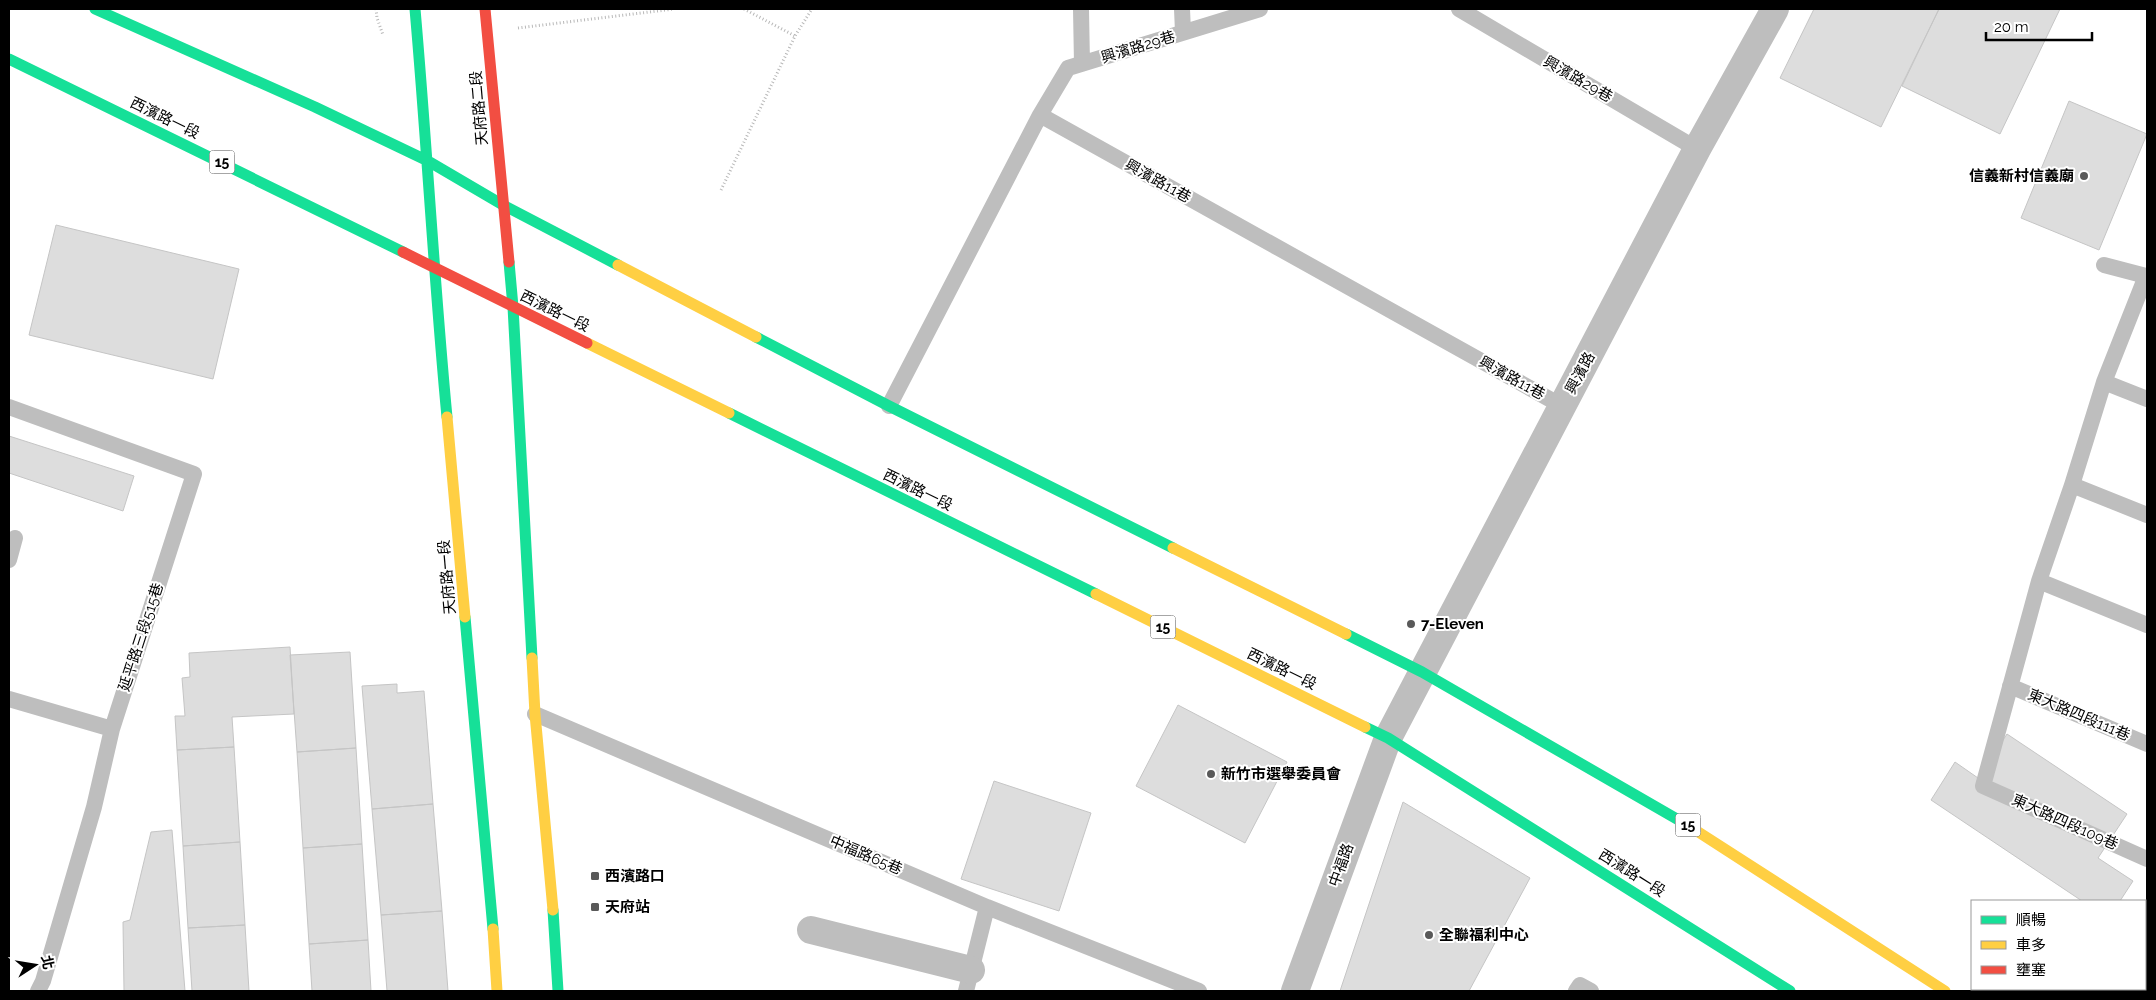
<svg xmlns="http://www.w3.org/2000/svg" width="2156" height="1000" viewBox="0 0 2156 1000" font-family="Raleway,'Noto Sans TC',sans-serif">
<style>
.building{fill:#ddd;stroke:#c5c5c5}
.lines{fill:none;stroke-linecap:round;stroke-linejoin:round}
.path{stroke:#b8b8b8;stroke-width:3;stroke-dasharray:1 2.5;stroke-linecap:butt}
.lane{stroke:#bebebe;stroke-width:16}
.street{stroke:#bebebe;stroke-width:28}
.fast{stroke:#16e098;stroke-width:11}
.slow{stroke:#ffcf43;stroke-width:11}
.jam{stroke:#f24e42;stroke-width:11}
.poi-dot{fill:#595959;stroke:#fff;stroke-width:2}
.labels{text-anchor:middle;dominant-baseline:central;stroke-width:4;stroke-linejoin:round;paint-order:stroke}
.shield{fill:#fff;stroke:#4c4c4c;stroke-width:1}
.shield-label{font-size:14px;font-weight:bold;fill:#000}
.street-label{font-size:15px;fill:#000;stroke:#fff}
.poi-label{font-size:15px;font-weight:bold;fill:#000;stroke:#fff;text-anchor:start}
</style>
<rect width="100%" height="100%" fill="#fff"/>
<path class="building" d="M1814,9H1939L1881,127L1780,78Z
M1939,9H2060L2000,134L1902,86Z
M2069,101L2147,134L2099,250L2021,218Z
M56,225L239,269L213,379L29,335Z
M9,436L134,476L123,511L9,473Z
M290,647L294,714L232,717L234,747L177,750L175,716H185L182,678L190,677L189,653Z
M350,652L356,748L297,752L290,655Z
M397,684V693L424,691L433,804L372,809L362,686Z
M1178,705L1287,762L1245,843L1136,786Z
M2007,734L2127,814L2098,858L2133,881L2120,901H2082L1931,800L1955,762L1978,778Z
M234,747L240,842L183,846L177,750Z
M356,748L362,844L303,848L297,752Z
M994,781L1091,813L1059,911L961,879Z
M1403,802L1530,878L1469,991H1340Z
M433,804L442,911L381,915L372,809Z
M172,830L185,991H124L123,922L130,920L151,832Z
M240,842L245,925L188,928L183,846Z
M362,844L368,940L309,944L303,848Z
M442,911L448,991H387L381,915Z
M245,925L249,991H192L188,928Z
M368,940L371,991H312L309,944Z"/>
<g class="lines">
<path class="path" d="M376,9L377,18L383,35
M744,9L795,36
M518,28L674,9
M721,190L795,36L812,9"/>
<path class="lane" d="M1081,9L1082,64
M1182,9L1183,32
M1459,9L1697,149
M1040,115L1562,406
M2104,265L2146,276L2104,382L2072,485L2039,581L1983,786L2147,859
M2104,382L2147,399
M889,406L1040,115L1068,68L1260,9
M9,407L194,474L112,729L94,807L43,981L38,991
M2072,485L2147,515
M9,560L15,538
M2039,581L2147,625
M2010,686L2147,744
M9,699L112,729
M535,714L987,907L1199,991
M966,991L987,907
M1576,991L1580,985L1591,991"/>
<path class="street" d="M811,930L971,970
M1295,991L1388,738L1697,149L1775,9"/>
<path class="fast" d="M95,9L315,107L428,161L503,205L618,265
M415,9C427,145 434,281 447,417
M9,59L403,252
M509,262L513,307L532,658
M756,337L889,406L1173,548
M729,413L1096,594
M465,617L493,929
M1346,634L1422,672L1689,826
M1365,727L1388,738L1790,991
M553,910L558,991"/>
<path class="slow" d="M618,265L756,337
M587,343L729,413
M447,417L465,617
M1173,548L1346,634
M1096,594L1365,727
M532,658L535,714L553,910
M1689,826L1945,991
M493,929L497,991"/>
<path class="jam" d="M485,9L509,262
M403,252L587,343"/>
</g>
<g class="poi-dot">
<circle cx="2084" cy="176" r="5"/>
<circle cx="1411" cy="624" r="5"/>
<circle cx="1211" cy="774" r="5"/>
<rect x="590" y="871" width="10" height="10" rx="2.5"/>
<rect x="590" y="902" width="10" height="10" rx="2.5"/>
<circle cx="1429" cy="935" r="5"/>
</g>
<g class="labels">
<g class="shield">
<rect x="209.5" y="150.5" width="25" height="23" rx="4"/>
<rect x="1150.5" y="615.5" width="25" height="23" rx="4"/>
<rect x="1675.5" y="813.5" width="25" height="23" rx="4"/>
</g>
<g class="shield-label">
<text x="222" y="162">15</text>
<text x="1163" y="627">15</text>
<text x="1688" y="825">15</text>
</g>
<g class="street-label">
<text transform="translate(1138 47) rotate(-17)">興濱路29巷</text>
<text transform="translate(1578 79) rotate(30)">興濱路29巷</text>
<text transform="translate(479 108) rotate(-95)">天府路二段</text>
<text transform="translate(165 118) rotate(26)">西濱路一段</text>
<text transform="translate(1158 181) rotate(29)">興濱路11巷</text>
<text transform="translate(555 311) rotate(26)">西濱路一段</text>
<text transform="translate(1580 373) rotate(-62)">興濱路</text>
<text transform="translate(1512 378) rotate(29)">興濱路11巷</text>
<text transform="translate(918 490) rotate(26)">西濱路一段</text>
<text transform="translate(447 577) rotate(-95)">天府路一段</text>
<text transform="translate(141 637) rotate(-72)">延平路三段515巷</text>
<text transform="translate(1282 669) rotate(26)">西濱路一段</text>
<text transform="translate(2079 715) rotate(23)">東大路四段111巷</text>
<text transform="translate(2065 822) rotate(24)">東大路四段109巷</text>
<text transform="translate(866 855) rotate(23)">中福路65巷</text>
<text transform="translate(1341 865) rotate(-70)">中福路</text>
<text transform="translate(1632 873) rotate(32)">西濱路一段</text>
</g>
<g class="poi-label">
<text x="2074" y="176" text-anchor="end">信義新村信義廟</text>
<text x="1421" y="624">7-Eleven</text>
<text x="1221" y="774">新竹市選舉委員會</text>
<text x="605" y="876">西濱路口</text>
<text x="605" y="907">天府站</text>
<text x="1439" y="935">全聯福利中心</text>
</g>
</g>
<rect width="2156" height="1000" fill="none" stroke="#000000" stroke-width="20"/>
<rect x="1971" y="900" width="175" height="90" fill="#ffffff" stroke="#999999"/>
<rect x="1981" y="916" width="25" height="8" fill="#16e098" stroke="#999999"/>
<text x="2016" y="925" font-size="15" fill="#000000">順暢</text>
<rect x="1981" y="941" width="25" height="8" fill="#ffcf43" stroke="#999999"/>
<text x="2016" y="950" font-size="15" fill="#000000">車多</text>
<rect x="1981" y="966" width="25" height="8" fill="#f24e42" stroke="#999999"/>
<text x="2016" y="975" font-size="15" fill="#000000">壅塞</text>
<g transform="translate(35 965) rotate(78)" stroke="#ffffff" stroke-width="4" paint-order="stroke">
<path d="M0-4L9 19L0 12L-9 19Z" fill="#000000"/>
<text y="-8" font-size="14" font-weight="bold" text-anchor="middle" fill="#000000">北</text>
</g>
<path d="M1986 32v8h106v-8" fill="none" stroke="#000000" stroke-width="2.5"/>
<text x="1994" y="32" font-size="15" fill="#000000" stroke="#ffffff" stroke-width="4" paint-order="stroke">20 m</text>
</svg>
